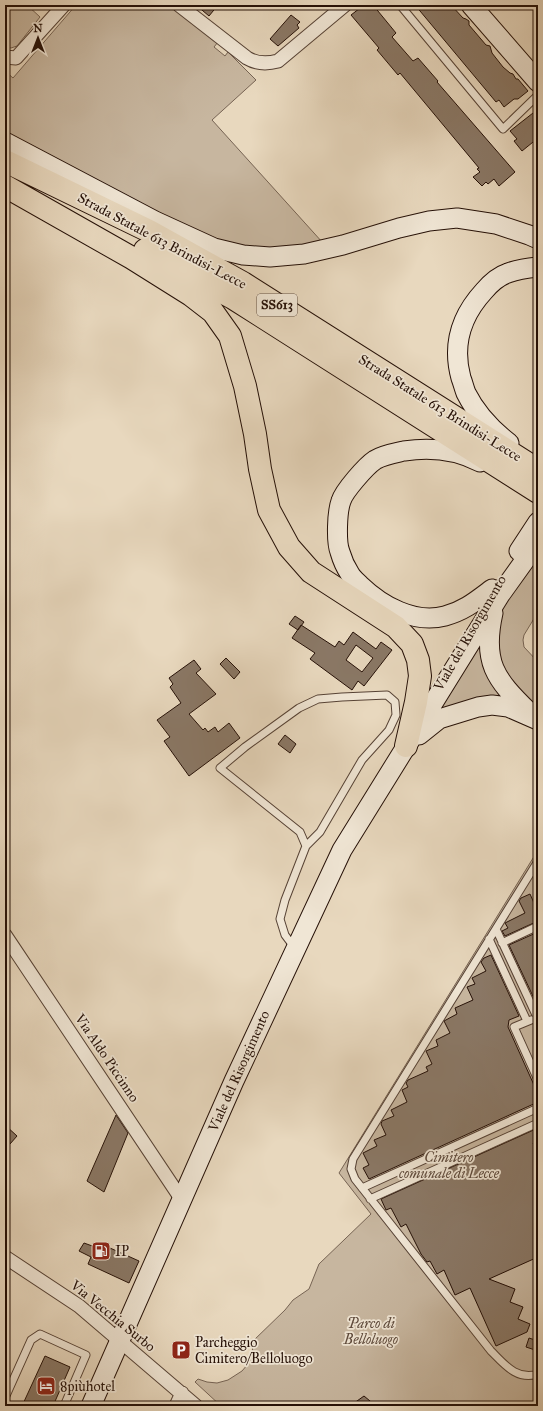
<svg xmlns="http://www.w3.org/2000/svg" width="543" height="1411" viewBox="0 0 543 1411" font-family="'IM FELL Great Primer',serif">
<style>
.green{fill:#c7b69f;stroke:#766353}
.building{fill:#8a7866;stroke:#251007;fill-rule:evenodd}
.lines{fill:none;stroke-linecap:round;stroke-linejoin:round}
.lane-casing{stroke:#564235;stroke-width:9}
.street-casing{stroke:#564235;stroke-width:15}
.secondary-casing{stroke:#251007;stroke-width:21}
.highway-casing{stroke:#251007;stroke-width:24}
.lane{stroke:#f0e6d5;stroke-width:7}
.street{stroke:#f0e6d5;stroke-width:13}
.secondary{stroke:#f0e6d5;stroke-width:19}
.highway{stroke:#e8d8be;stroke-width:22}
.labels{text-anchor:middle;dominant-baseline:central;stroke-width:3.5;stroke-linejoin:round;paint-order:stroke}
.shield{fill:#f0e6d5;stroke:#625045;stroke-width:1}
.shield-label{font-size:13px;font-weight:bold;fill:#251007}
.street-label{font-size:14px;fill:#251007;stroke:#f0e6d5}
.park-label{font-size:14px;font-style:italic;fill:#5e4a3c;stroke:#f0e6d5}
.poi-label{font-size:14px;fill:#251007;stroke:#f0e6d5;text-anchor:start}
</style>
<rect width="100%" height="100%" fill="#e8d8be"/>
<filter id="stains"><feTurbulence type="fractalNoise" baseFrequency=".005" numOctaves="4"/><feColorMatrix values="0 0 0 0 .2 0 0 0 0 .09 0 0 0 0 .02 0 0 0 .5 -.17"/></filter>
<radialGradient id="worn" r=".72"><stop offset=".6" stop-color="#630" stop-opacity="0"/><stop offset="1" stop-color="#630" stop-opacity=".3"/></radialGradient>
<path class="green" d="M5,5H27L40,17L17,46L11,48L5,47Z
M76,5H171L218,42L214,47L225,56L228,52L256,80L212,120L323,243L263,251L210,239L73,170L5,132V71L13,78Z
M538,550V612L524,635L523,640L524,647L538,662V709L530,704L496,659L501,610Z
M481,641L510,701L438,711Z
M538,850V1406H221L195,1382L198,1379L207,1382L217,1383L228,1380L242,1371L248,1364L252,1356L253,1341L285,1310L293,1300L309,1289L319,1264L371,1214L339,1173Z"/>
<path class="building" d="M196,5H218L209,16Z
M364,5H373L396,33L392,37L413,61L418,58L438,81L437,82L515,172L499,186L494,179L488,184L486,182L482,186L473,177L480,172L477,169L479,168L400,73L398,75L377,50L379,48L351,15Z
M415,5H451L463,18L466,19L469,21V25L486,45L490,46L492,53L503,67L510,73L513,74L516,79H518L528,91L518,99H514L504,107L499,100L496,102Z
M291,15L300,22L297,25L299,28L278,46L270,39Z
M533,113L538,119V138L522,151L514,141L517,139L510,131Z
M295,616L304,622L298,630L289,624Z
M301,625L335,647L339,641L344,645L353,632L376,649L381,642L392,650L364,686L358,681L352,690L310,659L315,653L292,638ZM356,645L373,658L362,672L346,660Z
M226,658L240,672L234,679L220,664Z
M194,660L201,669L196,673L216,694L189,714L203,730L205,728L208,732L215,727L218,732L229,723L240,738L189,776L164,741L170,737L157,720L181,703L170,687L173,684L169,678Z
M285,735L296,744L290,753L278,744Z
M530,894L538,912V921L505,936L502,931L508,928L505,923L525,913L519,901L521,898Z
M538,932V1007L509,945Z
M491,955L519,1016L509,1020L508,1027L538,1094V1102L369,1179L363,1168L369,1165L363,1153L377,1146L374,1140L386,1135L381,1124L382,1121L394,1116L391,1110L407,1102L402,1090L408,1087L406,1083L408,1080L428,1071L426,1067L432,1064L426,1051L438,1046L436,1040L450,1033L444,1021L457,1014L455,1008L473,1000L467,987L475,984L472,978L486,971L481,962L484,958Z
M116,1115L128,1133L104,1192L87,1181Z
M5,1125L17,1136L10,1144L5,1138Z
M538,1128V1141L533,1143L538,1153V1257L489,1279L515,1289L510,1302L523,1307L518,1319L530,1324L527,1332L496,1346L470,1288L455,1295L444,1270L437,1274L430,1261L427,1262L421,1254L406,1224L401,1227L391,1208L386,1210L381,1199Z
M84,1243L95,1247L96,1244L110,1250V1248L139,1261L129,1283L88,1264L91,1257L79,1251Z
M529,1338L538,1341L535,1350L526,1347Z
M45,1356L70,1367L53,1406H22Z
M364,1396L376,1406H350Z"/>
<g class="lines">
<defs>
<path id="lane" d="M400,5L503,129L538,95
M538,861L353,1159L351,1169L355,1179L491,1351C504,1364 517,1381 538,1374
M496,929L537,1017
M489,939L527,1021
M502,943L538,926
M294,947L285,935L280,919L285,900L306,846L300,832L220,768L245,747L299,708L318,699L342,697L387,695L395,702L396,715L389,730L362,760L320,832L306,846
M531,1020L514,1027L538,1080
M362,1188L538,1108
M370,1199L538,1123
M5,1398L31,1340L40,1334L86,1355L64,1406"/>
<path id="street" d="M179,5L247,58C257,64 267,64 278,61L345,5
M5,57L16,58L64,5
M5,935L182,1200
M5,1257L79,1306L196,1406
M176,1406L182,1393"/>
<path id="secondary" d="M471,5L538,82
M5,142L155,221L214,248L243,255L270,257L304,254L343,245L399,228L429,221L457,218L496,224L529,235L538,239
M509,443C492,430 476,413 466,393C464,388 463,383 461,378C452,345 461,316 484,291C490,284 499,276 508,273C518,269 528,268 538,267
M480,462C457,450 430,447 404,451C395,453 383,455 375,460C366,466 344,491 341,501C337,512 336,542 340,552C342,559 346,568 350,574C352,578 357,582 360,585C382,606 414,624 445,616C464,611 476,601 492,589
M519,551L538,522
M493,613C482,662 495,679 529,712
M419,735L439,719L478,707L492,705L508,707L538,720
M91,1406L234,1081L342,850L500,595L538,542"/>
<path id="highway" d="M5,161L149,231L243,283L538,470
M5,186L132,258L191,295L213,312L230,336L245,386L255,434L260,469L269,510L289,547L311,572L396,627L412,644L418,660L420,676L416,702L406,746
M145,250L233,298L538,492"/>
</defs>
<use href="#lane" class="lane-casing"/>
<use href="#street" class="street-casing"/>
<use href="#secondary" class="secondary-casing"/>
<use href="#highway" class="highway-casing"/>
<use href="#lane" class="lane"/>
<use href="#street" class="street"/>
<use href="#secondary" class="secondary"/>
<use href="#highway" class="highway"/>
</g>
<defs>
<symbol id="fuel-square" viewBox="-11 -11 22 22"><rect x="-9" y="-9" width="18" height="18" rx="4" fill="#8f2418" stroke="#f0e6d5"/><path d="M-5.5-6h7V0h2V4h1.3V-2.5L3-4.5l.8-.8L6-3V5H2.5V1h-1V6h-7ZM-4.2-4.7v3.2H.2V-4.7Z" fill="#fff"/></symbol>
<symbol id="parking-square" viewBox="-11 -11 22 22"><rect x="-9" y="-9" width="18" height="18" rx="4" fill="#8f2418" stroke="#f0e6d5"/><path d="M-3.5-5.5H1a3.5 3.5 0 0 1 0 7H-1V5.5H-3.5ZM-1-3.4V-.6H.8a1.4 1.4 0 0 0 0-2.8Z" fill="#fff"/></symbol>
<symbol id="hotel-square" viewBox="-11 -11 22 22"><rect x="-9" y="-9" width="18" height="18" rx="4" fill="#8f2418" stroke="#f0e6d5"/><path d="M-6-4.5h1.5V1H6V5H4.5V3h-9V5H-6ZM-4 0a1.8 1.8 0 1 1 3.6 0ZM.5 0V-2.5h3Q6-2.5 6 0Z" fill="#fff"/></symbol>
</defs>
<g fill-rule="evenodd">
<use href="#fuel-square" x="90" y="1240" width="22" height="22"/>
<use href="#parking-square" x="170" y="1339" width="22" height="22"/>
<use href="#hotel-square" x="35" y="1375" width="22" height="22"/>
</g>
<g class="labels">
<rect class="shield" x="257" y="294" width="40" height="22" rx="3"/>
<g class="shield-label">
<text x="277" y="305">SS613</text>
</g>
<g class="street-label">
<text transform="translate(162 241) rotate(28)">Strada Statale 613 Brindisi-Lecce</text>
<text transform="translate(440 408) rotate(32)">Strada Statale 613 Brindisi-Lecce</text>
<text transform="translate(470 633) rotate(-60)">Viale del Risorgimento</text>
<text transform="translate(107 1058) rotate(56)">Via Aldo Piccinno</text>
<text transform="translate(239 1071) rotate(-66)">Viale del Risorgimento</text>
<text transform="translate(113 1316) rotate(39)">Via Vecchia Surbo</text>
</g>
<g class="park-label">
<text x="449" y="1157">Cimitero<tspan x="449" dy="16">comunale di Lecce</tspan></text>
<text x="371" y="1323">Parco di<tspan x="371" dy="16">Belloluogo</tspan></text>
</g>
<g class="poi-label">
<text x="115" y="1251">IP</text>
<text x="195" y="1342">Parcheggio<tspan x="195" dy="16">Cimitero/Belloluogo</tspan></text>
<text x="60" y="1386">8piùhotel</text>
</g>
</g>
<rect width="543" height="1411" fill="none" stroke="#e8d8be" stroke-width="20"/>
<rect x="6" y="6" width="531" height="1399" fill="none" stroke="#251007" stroke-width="2"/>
<rect x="10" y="10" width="523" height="1391" fill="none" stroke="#251007"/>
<g transform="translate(38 38)" stroke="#f0e6d5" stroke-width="3" paint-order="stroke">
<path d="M0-3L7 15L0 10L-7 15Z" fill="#251007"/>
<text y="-6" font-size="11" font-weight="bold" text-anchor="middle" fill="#251007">N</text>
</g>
<rect width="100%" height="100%" filter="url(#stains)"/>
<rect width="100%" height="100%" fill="url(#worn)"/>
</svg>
